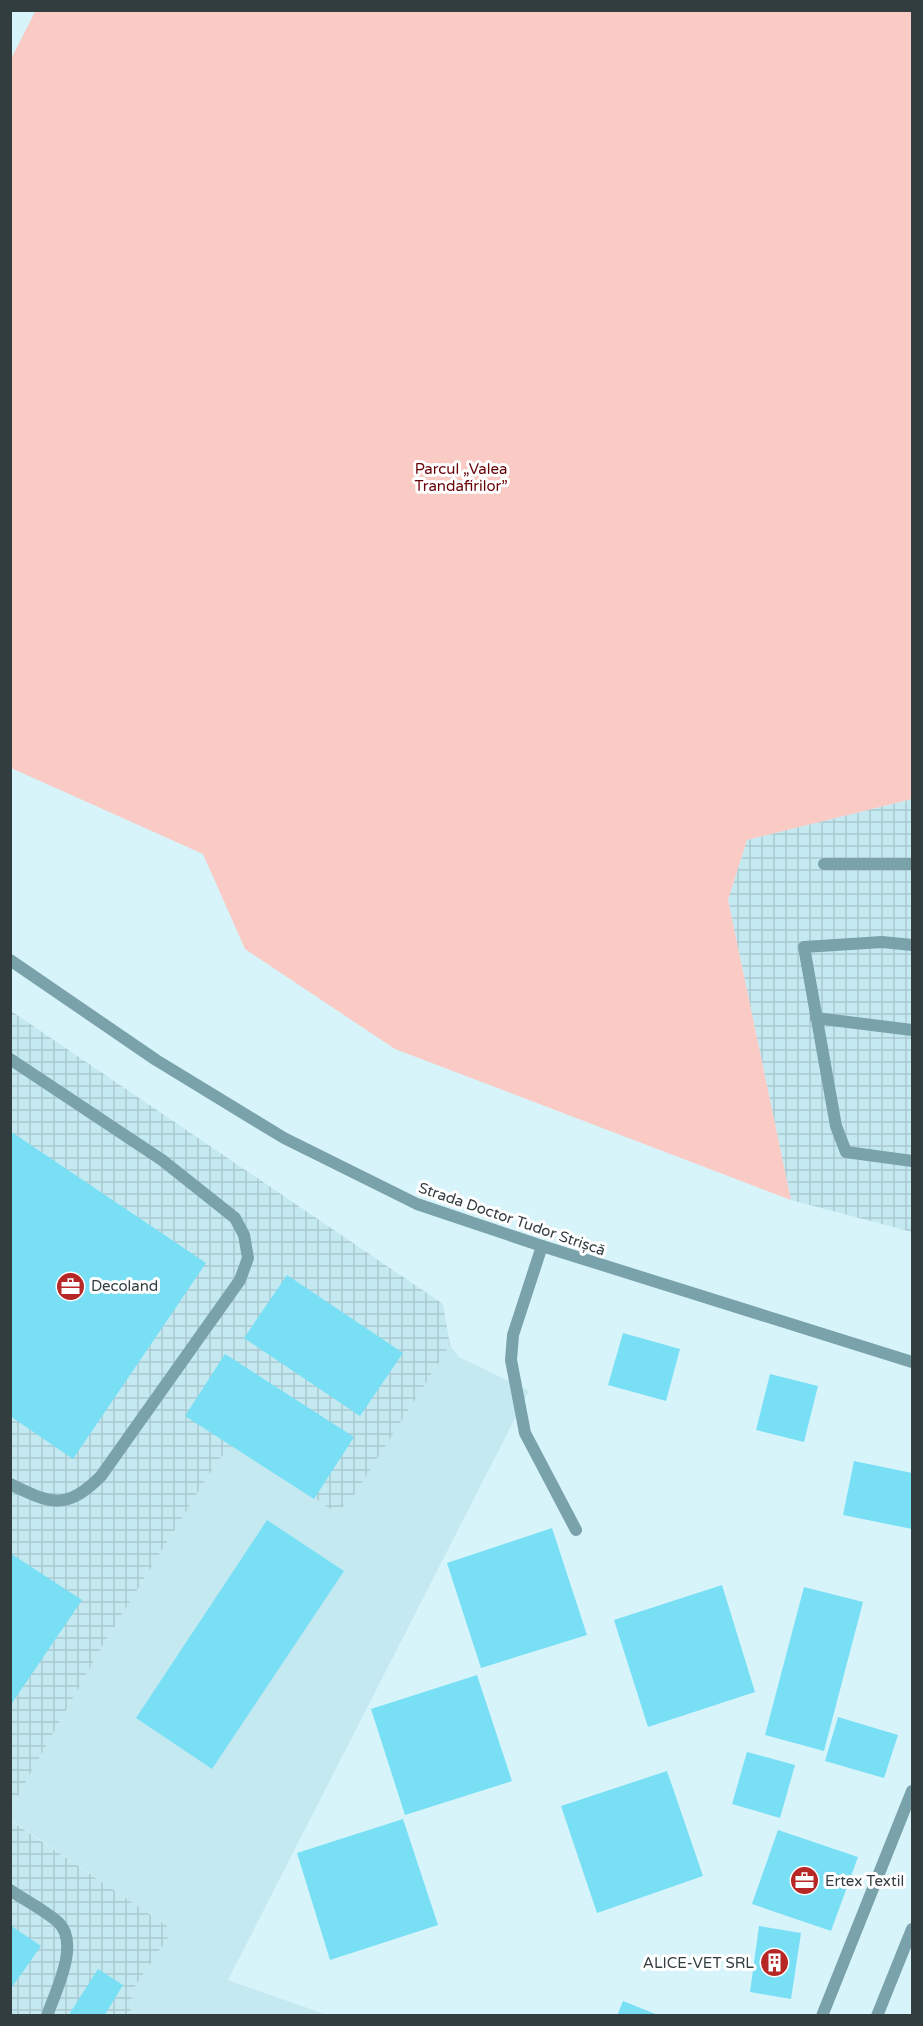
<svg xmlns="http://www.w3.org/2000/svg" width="923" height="2026" viewBox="0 0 923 2026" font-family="'Varela Round',sans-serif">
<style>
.built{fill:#c5e9f1}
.industrial{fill:url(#industrial-grid)}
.park{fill:#facac4}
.building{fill:#78dff5}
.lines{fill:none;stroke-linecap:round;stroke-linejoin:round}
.lane{stroke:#7aa2ab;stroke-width:12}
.street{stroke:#7aa2ab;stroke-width:12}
.labels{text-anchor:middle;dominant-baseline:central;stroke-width:6;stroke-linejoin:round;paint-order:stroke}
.park-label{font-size:15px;fill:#670107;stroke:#fff}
.street-label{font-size:15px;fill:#323d3f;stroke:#fff}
.poi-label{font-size:15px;fill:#323d3f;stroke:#fff;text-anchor:start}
</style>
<defs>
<pattern id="industrial-grid" width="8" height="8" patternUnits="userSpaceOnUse" patternTransform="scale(1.5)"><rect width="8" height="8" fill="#c5e9f1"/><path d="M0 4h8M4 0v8" fill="none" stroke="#aac9d0"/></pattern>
</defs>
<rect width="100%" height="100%" fill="#d8f4fb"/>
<path class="built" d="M450,1345L459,1357L529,1391L228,1980L327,2015H131L132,1991L173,1930L11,1820V1808L101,1648L218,1460L227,1451L236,1443L333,1511L348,1503Z"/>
<path class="industrial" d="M912,799V1232L791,1200L728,900L747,840Z
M11,1011L443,1304L450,1345L348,1504L333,1511L236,1443L227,1451L218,1460L101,1648L11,1808Z
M10,1820L173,1930L132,1991L131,2015H11Z"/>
<path class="park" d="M36,10L912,11V799L747,840L728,900L791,1200L395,1049L245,949L203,854L11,768L10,61Z"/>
<path class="building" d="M10,1131L206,1263L73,1459L10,1416Z
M287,1275L403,1353L360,1416L244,1338Z
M623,1333L680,1349L666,1401L608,1385Z
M225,1354L354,1437L314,1499L185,1416Z
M770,1374L818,1386L804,1442L756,1430Z
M854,1461L912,1473V1529L843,1515Z
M267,1520L344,1571L212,1769L136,1718Z
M552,1528L587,1635L481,1668L447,1563Z
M10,1553L82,1600L10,1706Z
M722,1585L755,1692L648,1727L614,1620Z
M804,1587L863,1602L824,1751L765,1735Z
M477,1675L512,1781L405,1815L371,1709Z
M838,1717L898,1735L884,1778L825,1761Z
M747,1752L795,1765L780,1818L732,1804Z
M667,1771L703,1876L597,1913L561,1806Z
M403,1819L438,1925L330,1960L297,1853Z
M778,1830L858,1857L831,1931L752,1904Z
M10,1925L41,1946L10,1990Z
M759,1926L801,1933L791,1999L750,1992Z
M98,1969L123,1985L104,2016H68Z
M623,2001L658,2015V2016H617Z"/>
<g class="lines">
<path class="lane" d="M824,864H912
M912,945L882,942L804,947L836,1126L846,1152L912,1161
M816,1018L912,1030
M10,1059L162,1160L235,1218L244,1235L248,1258L240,1280L101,1476C66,1511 51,1504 10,1484
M542,1246L513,1335L511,1360L525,1433L576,1530
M10,1890C26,1901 44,1910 58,1922C81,1943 55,1992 47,2016
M877,2016L912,1929"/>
<path class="street" d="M10,960L156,1060L284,1138L417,1204L542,1246L912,1362
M822,2016L912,1791"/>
</g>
<defs>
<symbol id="office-disc" viewBox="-11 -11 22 22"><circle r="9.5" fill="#b62726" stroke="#fff"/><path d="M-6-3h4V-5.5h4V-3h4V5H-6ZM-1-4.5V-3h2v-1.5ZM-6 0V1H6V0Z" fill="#fff"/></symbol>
<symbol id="building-disc" viewBox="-11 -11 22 22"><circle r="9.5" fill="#b62726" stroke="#fff"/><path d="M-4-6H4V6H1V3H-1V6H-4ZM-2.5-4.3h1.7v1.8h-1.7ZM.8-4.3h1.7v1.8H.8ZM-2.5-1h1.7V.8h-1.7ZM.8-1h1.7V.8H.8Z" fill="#fff"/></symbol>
</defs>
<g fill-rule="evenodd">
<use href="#office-disc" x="54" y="1270" width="33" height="33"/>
<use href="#office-disc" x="788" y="1864" width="33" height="33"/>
<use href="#building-disc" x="758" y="1946" width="33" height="33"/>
</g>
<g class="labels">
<g class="park-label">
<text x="461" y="469">Parcul „Valea<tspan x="461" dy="17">Trandafirilor”</tspan></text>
</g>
<g class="street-label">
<text transform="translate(512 1219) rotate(19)">Strada Doctor Tudor Strișcă</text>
</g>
<g class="poi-label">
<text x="91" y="1286">Decoland</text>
<text x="825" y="1881">Ertex Textil</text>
<text x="754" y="1963" text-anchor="end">ALICE-VET SRL</text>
</g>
</g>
<rect width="923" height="2026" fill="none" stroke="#323d3f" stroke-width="24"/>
</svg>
